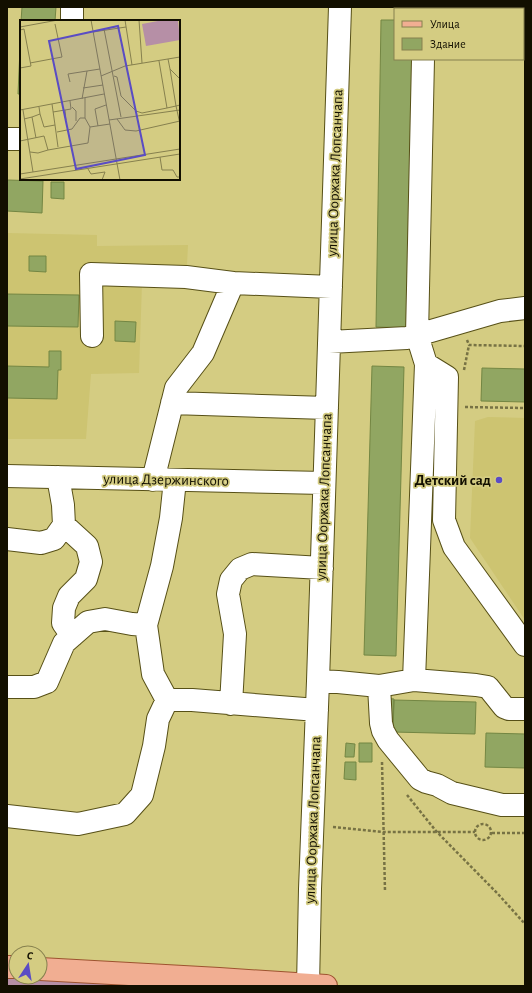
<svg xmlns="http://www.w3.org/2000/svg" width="532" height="993" viewBox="0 0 532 993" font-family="'Alegreya Sans',sans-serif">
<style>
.built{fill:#cdc471}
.green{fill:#b68fa6}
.building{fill:#91a662;stroke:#738643}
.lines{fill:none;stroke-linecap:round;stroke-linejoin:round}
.minor-casing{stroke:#575017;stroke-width:24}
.major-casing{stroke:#9d532f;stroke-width:24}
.path{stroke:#777244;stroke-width:2.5;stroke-dasharray:3 2;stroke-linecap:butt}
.minor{stroke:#fff;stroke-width:22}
.major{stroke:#f1ae92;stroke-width:22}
.poi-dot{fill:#5a4cc4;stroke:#d4cc82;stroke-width:1.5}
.labels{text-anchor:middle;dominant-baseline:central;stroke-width:3.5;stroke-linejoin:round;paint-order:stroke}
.street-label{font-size:15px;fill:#120f00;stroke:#d4cc82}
.poi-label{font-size:15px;font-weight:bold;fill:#120f00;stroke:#d4cc82;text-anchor:end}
.inset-road{fill:none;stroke:#86804e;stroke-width:1}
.view{fill:#5a4cc4;fill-opacity:0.15;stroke:#5a4cc4;stroke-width:2}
.inset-edge{fill:none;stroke:#120f00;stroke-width:2}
</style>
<rect width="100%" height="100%" fill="#d4cc82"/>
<path class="built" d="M7,233L97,235V246L188,245L186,286L142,283L139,373L91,374L86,439H7Z
M488,417L525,418V620L470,538L475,421Z"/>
<path class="green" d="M7,973L16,977H40L243,986H25L7,985Z"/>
<path class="building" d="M22,7H56L55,21H21Z
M381,20H395V59H417L412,328L376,327Z
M21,26V94H18Z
M7,180L43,181L42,213L7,211Z
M51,182H64V199L51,198Z
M29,256H46V272L29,271Z
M7,294L79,295L78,327L7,326Z
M115,321L136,322L135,342L115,341Z
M49,351H61V370H58L57,399L7,398V366L49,367Z
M372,366L404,367L396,656L364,655Z
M482,368L525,369V402L481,401Z
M384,698L394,699L393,722H384Z
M394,700L476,702L475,734L393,732Z
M486,733L525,734V768L485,767Z
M346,743L355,744L354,757H345Z
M359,743H372V762H359Z
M345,762H356V780L344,779Z"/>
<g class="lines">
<defs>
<path id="minor" d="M439,7L444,9
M523,17H525
M72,21V7
M7,139H21
M92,336L91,274L186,277L233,283
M329,342L407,338L500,311L525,308
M426,364L447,377L444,520L454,547L525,645
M172,403L327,408
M7,476L324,483
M153,480L176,388L203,353L233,283L331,287
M64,525L87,546L91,562L86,579L69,596L64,608L63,623L72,636
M7,539L41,543L54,539L64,525L63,505L58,477
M146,625L162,566L171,518L175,480
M414,680L426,364L417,335L423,59
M318,681L338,682L379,686L414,680L476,685L488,687L504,707L509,709H525
M379,686L381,723L383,731L388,740L420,779L426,782L437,785L452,793L502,805H525
M7,687H34L47,682L64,643L88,622L105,619L132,624L146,625L153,674L167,700H192L317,710
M231,704L235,634L228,594L231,580L240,569L252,564L322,568
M7,816L78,824L125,814L142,795L154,746L158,719L167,700
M308,986L310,889L318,681L340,7"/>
<path id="major" d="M7,967H16
M40,969L219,979L326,986"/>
</defs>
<use href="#minor" class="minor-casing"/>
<use href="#major" class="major-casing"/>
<path class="path" d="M467,340L469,345L525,346
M464,370L469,345
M465,407L525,408
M382,762L385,891
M407,795L436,831L498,894L525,924
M475 832a8 8 0 1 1 16 0a8 8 0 1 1-16 0Z
M333,827L384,832H475
M492,833H525"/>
<use href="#minor" class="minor"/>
<use href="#major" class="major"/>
</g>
<circle class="poi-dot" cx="499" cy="480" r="4"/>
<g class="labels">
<g class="street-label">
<text transform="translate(335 173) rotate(-88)">улица Ооржака Лопсанчапа</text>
<text transform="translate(166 480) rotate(1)">улица Дзержинского</text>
<text transform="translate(324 497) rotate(-88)">улица Ооржака Лопсанчапа</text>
<text transform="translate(313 820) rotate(-88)">улица Ооржака Лопсанчапа</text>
</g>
<g class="poi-label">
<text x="491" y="480">Детский сад</text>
</g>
</g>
<g transform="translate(20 20)">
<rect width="160" height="160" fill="#d4cc82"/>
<path d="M143,0H158L160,20L126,26L122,4Z" fill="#b68fa6"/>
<path class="inset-road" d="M71,0L100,160M105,0L112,45M119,0L122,43M0,7L38,0M84,9L101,97M0,10L4,9L11,46L0,48M73,12L106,7M148,39L150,49L160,59M139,41L147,88L156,86L160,104M10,43L42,37L35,4M150,49L156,86L160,85M81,56L105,46L160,37M94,56L97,57L101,76L116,91L122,93L147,88M50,62L48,54L67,51M63,68L83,65M65,78V98M62,79L67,51L80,49M52,87L56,91V101M0,90L84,74M3,90L13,152M45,90L51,89L50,81M33,92L45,90L46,100M20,94L24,107L35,105L32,84M12,97L20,94L19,87M4,99L12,97L16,118M97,99L105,110L116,111L160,101M89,100L160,90M35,105L38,127M78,106L75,89L86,85M37,112L52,109L60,98H65L70,107L90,104M0,121L24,116L28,130L18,133L10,132M28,130L68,123L70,107M140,137L142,150H153L157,157H160M68,149L71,154L85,152L82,160M0,154L160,129M0,159L160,134"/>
<path class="view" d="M98,6L125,135L56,149L29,21Z"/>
<rect width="160" height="160" class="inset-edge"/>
</g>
<rect width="532" height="993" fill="none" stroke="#120f00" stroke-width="16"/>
<rect x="394" y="8" width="130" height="52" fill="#d4cc82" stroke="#86804e"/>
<rect x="402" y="21" width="20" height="6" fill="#f1ae92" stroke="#86804e"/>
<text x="430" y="28" font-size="12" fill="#120f00">Улица</text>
<rect x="402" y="38" width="20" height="12" fill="#91a662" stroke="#86804e"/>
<text x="430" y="48" font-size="12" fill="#120f00">Здание</text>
<g transform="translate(28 965) rotate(12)"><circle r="19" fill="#d4cc82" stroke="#86804e"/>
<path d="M0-3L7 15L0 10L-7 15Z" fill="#5a4cc4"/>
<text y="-6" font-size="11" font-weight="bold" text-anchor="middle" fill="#120f00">С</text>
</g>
</svg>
